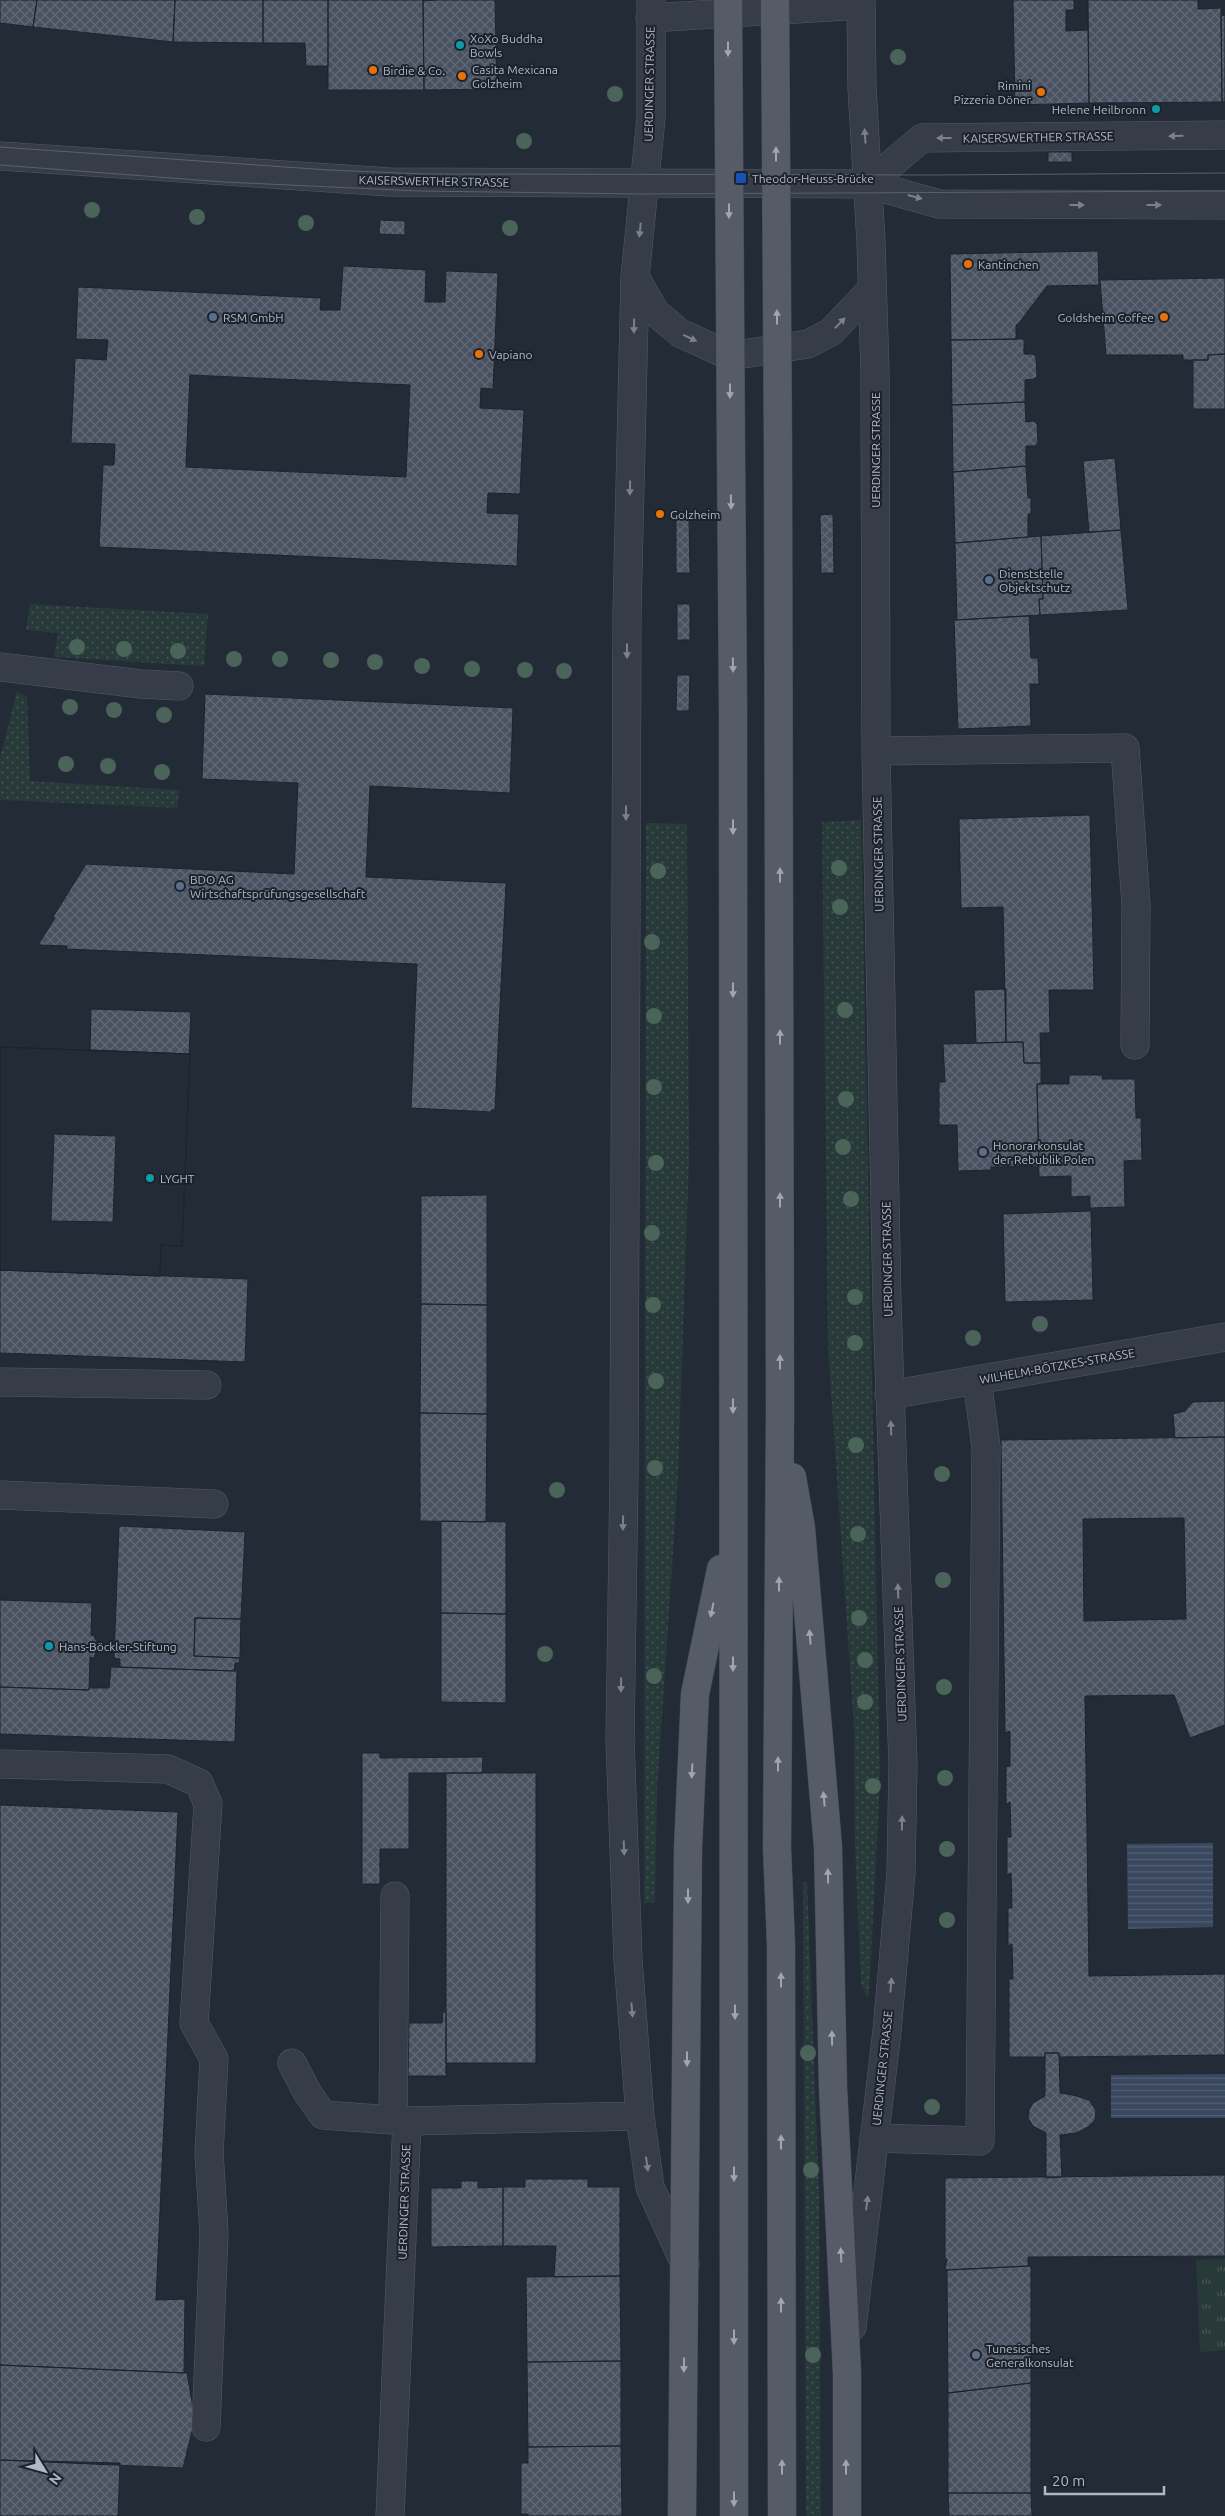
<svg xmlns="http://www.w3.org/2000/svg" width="1225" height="2516" viewBox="0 0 1225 2516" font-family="Ubuntu,sans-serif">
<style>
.grass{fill:url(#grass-dots)}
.park{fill:url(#park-tufts)}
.water{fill:url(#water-rules)}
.building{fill:url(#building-cross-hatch);stroke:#1e242e;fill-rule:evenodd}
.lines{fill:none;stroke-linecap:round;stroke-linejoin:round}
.minor-casing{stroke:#545b65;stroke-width:29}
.major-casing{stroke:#404651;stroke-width:29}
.minor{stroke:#373d48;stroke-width:28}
.major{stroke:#555c68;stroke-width:28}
.tram{stroke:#59616e;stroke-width:1}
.major-bridge-casing{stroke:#404651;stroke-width:29;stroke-linecap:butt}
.major-bridge{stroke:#555c68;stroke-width:28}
.tree{fill:#4b6459}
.oneway{fill:#9fa6b2}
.oneway2{fill:#7a818c}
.culture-dot{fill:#0f9aa8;stroke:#1c222c;stroke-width:2}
.food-dot{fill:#e8710a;stroke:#1c222c;stroke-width:2}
.transit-dot{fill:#1a4fb4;stroke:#1c222c;stroke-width:2}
.service-dot{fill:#5c6f8a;stroke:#1c222c;stroke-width:2}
.labels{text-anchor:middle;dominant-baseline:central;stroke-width:4;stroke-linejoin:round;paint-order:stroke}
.poi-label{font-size:12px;fill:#b1b8c4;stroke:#1c222c;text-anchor:start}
.street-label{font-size:12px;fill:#b1b8c4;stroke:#1c222c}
</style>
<defs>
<pattern id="grass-dots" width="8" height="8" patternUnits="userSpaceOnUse" patternTransform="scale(1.25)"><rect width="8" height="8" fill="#28393a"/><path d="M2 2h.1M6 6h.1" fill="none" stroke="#455455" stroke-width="1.8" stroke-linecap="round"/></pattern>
<pattern id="park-tufts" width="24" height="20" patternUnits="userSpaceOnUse" patternTransform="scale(1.25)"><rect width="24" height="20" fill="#28393a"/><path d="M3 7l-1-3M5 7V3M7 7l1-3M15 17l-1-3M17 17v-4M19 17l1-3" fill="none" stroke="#455455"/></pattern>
<pattern id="water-rules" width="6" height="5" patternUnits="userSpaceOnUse" patternTransform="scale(1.25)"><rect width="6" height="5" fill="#3a485f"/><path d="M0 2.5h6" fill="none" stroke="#546074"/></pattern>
<pattern id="building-cross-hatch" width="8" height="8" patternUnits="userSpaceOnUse" patternTransform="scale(1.25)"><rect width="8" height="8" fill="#4a5261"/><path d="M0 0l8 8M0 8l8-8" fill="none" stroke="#626976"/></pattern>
</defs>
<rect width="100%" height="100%" fill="#232b37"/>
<path class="grass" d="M30,604L208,614L204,666L54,657L58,633L26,630Z
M17,691L27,697L30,781L179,790L177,808L0,800V758Z
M861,820L880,1782L869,1996L867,1997L861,1984L855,1847L854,1727L828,1348L822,822Z
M646,823L687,824L689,1158L678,1477L657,1791L655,1902L644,1904Z
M803,1882H807L819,2194L821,2516H806Z"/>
<path class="park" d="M1225,2259V2350L1200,2352L1196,2260Z"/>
<path class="water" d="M1213,1843V1927L1128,1929L1127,1844Z
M1225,2074V2118H1111V2075Z"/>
<path class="building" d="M0,0H37L33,27L0,23Z
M37,0H175L173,42L33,27Z
M175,0H263V43L173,42Z
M263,0H328V66H306L305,43H263Z
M328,0H423L424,90H328Z
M438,0H495L497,89L424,90L423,1Z
M1013,0H1074V10H1066V31L1088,30L1089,103L1015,105Z
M1088,0H1198V9L1221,8L1222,102L1089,103Z
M1225,15V102H1222L1221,16Z
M1048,152H1072V162H1048Z
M380,220L405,221V235L379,234Z
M1098,251L1099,285L1047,286L1018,324L1016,325V339L951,340L950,254Z
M343,266L426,270L425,302H445L446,271L498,273L493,389L481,388L480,408L524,410L520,494L488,493L487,513L519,514L517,566L99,547L103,465H114L115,444L71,443L75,358L106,360L108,340L76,339L78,287L321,298L320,310H340ZM190,375L410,385L406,477L186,467Z
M1225,278V354L1208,355V360H1183V355H1106L1100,280Z
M1024,339V354H1033L1036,357L1037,377L1034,379L1025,380V402L952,405L951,340Z
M1225,354V409H1193V360H1208V355Z
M1025,402L1026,422L1034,421L1037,424L1038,442L1035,446H1026V466L953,472L952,405Z
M1115,458L1121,530L1089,532L1083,461Z
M1026,466L1028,498H1031V514H1028V537L955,543L953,472Z
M833,514L834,573H821L820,515Z
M676,515H689L690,573H676Z
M1121,530L1128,610L1040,615L1039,599H1043L1041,536Z
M1041,536L1043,599H1039L1040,615L957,620L955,543Z
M677,604H690V640H677Z
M1029,616L1031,658H1038L1039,684H1030L1031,726L958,729L954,620Z
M677,675H690L689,711H676Z
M205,694L513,708L510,793L370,786L366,877L506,883L495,1110H491V1112L411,1108L417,964L67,949V946L38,945L55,918L53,917L86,864L294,874L298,783L202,779Z
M1090,815L1094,990H1049L1050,1033H1040L1041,1063H1024L1023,1042H1006L1003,907L961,908L959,819Z
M1006,989V1042L976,1043L974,990Z
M91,1009L191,1012L189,1054L90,1050Z
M1023,1042L1024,1063H1041V1084H1037L1039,1166L991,1167V1170L958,1171L957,1125H939V1082H945L943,1044Z
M0,1047L190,1054L182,1246L161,1245L160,1276L0,1270ZM54,1134L116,1136L113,1222L51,1221Z
M0,1047L190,1054L182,1246L161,1245L160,1276L0,1270Z
M1069,1075H1103L1102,1079H1135L1136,1118H1141L1142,1160L1124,1161L1125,1207L1090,1208V1196L1071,1197V1176L1039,1177L1037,1084H1069Z
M487,1195V1305L421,1304V1196Z
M1091,1211L1093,1300L1005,1302L1003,1214Z
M0,1270L248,1279L245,1362L0,1353Z
M421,1304L487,1305V1414L420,1413Z
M1225,1401V1437L1175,1438L1173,1414L1185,1411L1193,1402Z
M420,1413L487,1414L486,1522L420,1521Z
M1225,1437V1725L1190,1738L1174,1695L1085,1696L1089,1976L1225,1974V2055L1059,2057V2053H1045V2057H1009V1979H1013L1012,1944L1008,1946V1908H1012L1011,1873L1007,1875V1837H1011L1010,1802L1006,1804V1767L1010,1766V1731L1005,1733L1001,1440ZM1184,1518L1186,1619L1084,1621L1083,1519Z
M441,1521L506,1522V1614L441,1613Z
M119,1526L245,1532L241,1619L195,1618L194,1656L240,1658L239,1663H235L234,1671L120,1667V1659L114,1658Z
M0,1600L92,1603L91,1635L94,1636L98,1644L94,1658L90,1657L89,1690L0,1687Z
M441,1613L506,1614V1703L441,1702Z
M195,1618L241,1619L240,1658L194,1656Z
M111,1667L237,1671L235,1742L0,1734V1687L89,1690V1688H109Z
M362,1753H380V1758L483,1757L482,1773H409V1849H380V1884H362Z
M446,1773H536V2063H446Z
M0,1805L178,1812L156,2300L185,2299L184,2373L0,2365Z
M443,2012H446V2076H408L409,2023H442Z
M1045,2053H1059L1060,2093L1073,2095L1089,2100L1096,2110L1095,2120L1088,2127L1076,2133L1060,2135L1062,2177L1046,2178V2133L1033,2126L1028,2118L1029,2110L1033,2103L1045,2096Z
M1225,2175V2256L1028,2257V2266L945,2270L947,2259H945V2178Z
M525,2179H588V2187H620V2276L554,2277L556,2246H503V2187H525Z
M461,2181H478V2188L503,2187V2246L431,2247V2188H461Z
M1031,2266V2383L948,2393L947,2270Z
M620,2276L621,2361L527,2362L526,2277Z
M621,2361V2446L528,2447L527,2362Z
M0,2365L187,2373L195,2419L183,2468L0,2460Z
M1031,2383V2493H948V2393Z
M621,2446L622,2516H528V2514H521V2463H528V2447Z
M0,2460L120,2463L118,2516H0Z
M948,2493H1031L1032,2516H949Z"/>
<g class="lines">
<defs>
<path id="minor" d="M651,0V118L635,277L627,613L624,1474L620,1740L628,1959L640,2116L650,2187L685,2264
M650,18L861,5
M0,156L390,182L868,184L939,204L1225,205
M868,184L922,138L1225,135
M635,277L655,312L680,333L730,356L808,344L831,332L872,289
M0,667L141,684L179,686
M876,751L1125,748L1136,905L1135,1045
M0,1382L207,1385
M889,1395L1225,1337
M0,1495L214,1504
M0,1764L168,1769L199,1783L208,1804L194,2023L214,2059L209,2153L214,2234L206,2427
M292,2063L307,2092L323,2115L407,2121
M393,2120L395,1896
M874,2138L980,2141L986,1447L977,1380
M852,2327L887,2031L901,1873L903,1765L887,1304L876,751L875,373L871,242L862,88L861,0
M390,2516L407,2121L640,2116"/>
<path id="major" d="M731,453L733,710L734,2516
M778,453L780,1411L777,1848L781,1945L782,2516
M792,1477L801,1528L828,1847L833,2087L847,2373V2516
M682,2516L688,1848L695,1694L721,1569"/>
</defs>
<use href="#minor" class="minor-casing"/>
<use href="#major" class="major-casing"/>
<use href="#minor" class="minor"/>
<use href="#major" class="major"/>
<path class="tram" d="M0,147L328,170L425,174L932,175L1225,173
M0,165L224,182L419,191L644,194L1225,191"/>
<defs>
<path id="major-bridge" d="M728,0L731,453
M775,0L778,453"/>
</defs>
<use href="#major-bridge" class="major-bridge-casing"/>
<use href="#major-bridge" class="major-bridge"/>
</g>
<g class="tree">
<circle cx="898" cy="57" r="8"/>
<circle cx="615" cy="94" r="8"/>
<circle cx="524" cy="141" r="8"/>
<circle cx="92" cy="210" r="8"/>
<circle cx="197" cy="217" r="8"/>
<circle cx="306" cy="223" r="8"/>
<circle cx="510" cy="228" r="8"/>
<circle cx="77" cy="647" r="8"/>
<circle cx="124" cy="649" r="8"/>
<circle cx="178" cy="651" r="8"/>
<circle cx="234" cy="659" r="8"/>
<circle cx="280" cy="659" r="8"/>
<circle cx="331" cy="660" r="8"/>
<circle cx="375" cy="662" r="8"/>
<circle cx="422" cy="666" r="8"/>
<circle cx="472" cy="669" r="8"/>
<circle cx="525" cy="670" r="8"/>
<circle cx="564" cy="671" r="8"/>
<circle cx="70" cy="707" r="8"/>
<circle cx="114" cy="710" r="8"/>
<circle cx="164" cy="715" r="8"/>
<circle cx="66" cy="764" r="8"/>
<circle cx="108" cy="766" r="8"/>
<circle cx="162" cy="772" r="8"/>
<circle cx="839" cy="868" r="8"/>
<circle cx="658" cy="871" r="8"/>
<circle cx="840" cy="907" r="8"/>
<circle cx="652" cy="942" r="8"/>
<circle cx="845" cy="1010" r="8"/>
<circle cx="654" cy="1016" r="8"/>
<circle cx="654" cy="1087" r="8"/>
<circle cx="846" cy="1099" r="8"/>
<circle cx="843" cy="1147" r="8"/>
<circle cx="656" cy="1163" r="8"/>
<circle cx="851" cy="1199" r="8"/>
<circle cx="652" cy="1233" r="8"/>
<circle cx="855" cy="1297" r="8"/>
<circle cx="653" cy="1305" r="8"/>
<circle cx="1040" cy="1324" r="8"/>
<circle cx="973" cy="1338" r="8"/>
<circle cx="855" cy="1343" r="8"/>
<circle cx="656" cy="1381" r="8"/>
<circle cx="856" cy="1445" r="8"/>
<circle cx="655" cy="1468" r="8"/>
<circle cx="942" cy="1474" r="8"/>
<circle cx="557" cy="1490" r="8"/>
<circle cx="858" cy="1534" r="8"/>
<circle cx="943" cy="1580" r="8"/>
<circle cx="859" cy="1618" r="8"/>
<circle cx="545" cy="1654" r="8"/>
<circle cx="865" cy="1660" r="8"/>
<circle cx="654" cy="1676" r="8"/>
<circle cx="944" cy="1687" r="8"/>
<circle cx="865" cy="1702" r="8"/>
<circle cx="945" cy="1778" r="8"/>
<circle cx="873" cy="1786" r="8"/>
<circle cx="947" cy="1849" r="8"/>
<circle cx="947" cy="1920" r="8"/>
<circle cx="808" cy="2053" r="8"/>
<circle cx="932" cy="2107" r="8"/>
<circle cx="811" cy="2170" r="8"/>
<circle cx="813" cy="2355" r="8"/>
</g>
<defs><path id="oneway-solid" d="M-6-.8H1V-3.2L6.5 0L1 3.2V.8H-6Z" transform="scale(1.25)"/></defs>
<g class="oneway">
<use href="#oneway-solid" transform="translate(728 49) rotate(90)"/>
<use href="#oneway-solid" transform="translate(776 154) rotate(-90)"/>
<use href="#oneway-solid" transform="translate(729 211) rotate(90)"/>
<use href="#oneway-solid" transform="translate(777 317) rotate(-90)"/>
<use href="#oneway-solid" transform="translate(730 391) rotate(90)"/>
<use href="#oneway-solid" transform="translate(731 502) rotate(89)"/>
<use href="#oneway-solid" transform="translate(733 665) rotate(89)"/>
<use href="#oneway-solid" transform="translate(733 827) rotate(90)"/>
<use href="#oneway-solid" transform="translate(780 875) rotate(-90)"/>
<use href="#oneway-solid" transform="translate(733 990) rotate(90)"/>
<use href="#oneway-solid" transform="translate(780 1037) rotate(-90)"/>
<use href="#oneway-solid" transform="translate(780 1200) rotate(-90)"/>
<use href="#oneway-solid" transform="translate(780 1362) rotate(-90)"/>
<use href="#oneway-solid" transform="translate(733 1406) rotate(90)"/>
<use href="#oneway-solid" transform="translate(779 1584) rotate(-90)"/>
<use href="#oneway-solid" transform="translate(712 1610) rotate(102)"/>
<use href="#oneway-solid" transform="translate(810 1637) rotate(-95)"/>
<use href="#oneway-solid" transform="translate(733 1664) rotate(90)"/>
<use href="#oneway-solid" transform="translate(778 1764) rotate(-90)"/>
<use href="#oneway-solid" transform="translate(692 1771) rotate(93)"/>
<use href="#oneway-solid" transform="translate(824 1799) rotate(-95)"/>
<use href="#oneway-solid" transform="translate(828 1876) rotate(-91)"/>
<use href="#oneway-solid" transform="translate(688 1896) rotate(90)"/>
<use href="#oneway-solid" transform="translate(781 1980) rotate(-90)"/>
<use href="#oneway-solid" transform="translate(735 2012) rotate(90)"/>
<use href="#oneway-solid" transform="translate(832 2038) rotate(-91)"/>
<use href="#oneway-solid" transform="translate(687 2059) rotate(90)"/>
<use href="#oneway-solid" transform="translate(781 2142) rotate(-90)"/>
<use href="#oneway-solid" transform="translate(734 2174) rotate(90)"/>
<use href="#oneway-solid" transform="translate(841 2255) rotate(-93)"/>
<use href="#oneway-solid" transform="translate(781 2305) rotate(-90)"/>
<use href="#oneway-solid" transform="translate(734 2337) rotate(90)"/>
<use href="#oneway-solid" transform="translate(684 2365) rotate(91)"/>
<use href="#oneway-solid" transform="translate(782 2467) rotate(-90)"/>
<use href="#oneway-solid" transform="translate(846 2467) rotate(-90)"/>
<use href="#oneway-solid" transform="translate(734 2499) rotate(90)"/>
</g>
<g class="oneway2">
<use href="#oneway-solid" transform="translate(865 136) rotate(-94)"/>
<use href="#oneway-solid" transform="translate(1176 136) rotate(179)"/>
<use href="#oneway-solid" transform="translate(944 138) rotate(180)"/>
<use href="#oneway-solid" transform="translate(915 197) rotate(15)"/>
<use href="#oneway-solid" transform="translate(1077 205)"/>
<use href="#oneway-solid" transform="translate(1154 205)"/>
<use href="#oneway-solid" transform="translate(640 230) rotate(96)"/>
<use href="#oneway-solid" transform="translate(840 323) rotate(-46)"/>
<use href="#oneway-solid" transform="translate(634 326) rotate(91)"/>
<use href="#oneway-solid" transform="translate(690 338) rotate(25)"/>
<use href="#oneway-solid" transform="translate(630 488) rotate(91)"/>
<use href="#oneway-solid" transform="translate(627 651) rotate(90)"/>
<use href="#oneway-solid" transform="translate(626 813) rotate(90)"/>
<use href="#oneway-solid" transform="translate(891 1428) rotate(-92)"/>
<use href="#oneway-solid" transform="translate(623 1523) rotate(91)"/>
<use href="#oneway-solid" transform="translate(898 1591) rotate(-92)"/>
<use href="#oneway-solid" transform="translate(621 1685) rotate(91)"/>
<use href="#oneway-solid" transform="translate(902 1823) rotate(-89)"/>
<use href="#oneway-solid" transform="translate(624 1848) rotate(88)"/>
<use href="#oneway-solid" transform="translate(891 1985) rotate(-85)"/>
<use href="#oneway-solid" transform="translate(632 2010) rotate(85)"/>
<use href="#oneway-solid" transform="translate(647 2164) rotate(82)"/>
<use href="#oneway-solid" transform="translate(867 2203) rotate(-83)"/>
</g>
<g class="culture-dot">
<circle cx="460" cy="45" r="5"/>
<circle cx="1156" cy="109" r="5"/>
<circle cx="150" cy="1178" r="5"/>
<circle cx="49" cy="1646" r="5"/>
</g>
<g class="food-dot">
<circle cx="373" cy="70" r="5"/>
<circle cx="462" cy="76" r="5"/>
<circle cx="1041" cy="92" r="5"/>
<circle cx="968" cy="264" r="5"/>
<circle cx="1164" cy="317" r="5"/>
<circle cx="479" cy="354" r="5"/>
<circle cx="660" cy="514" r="5"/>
</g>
<rect class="transit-dot" x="735" y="172" width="12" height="12" rx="2.5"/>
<g class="service-dot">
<circle cx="213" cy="317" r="5"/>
<circle cx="989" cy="580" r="5"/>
<circle cx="180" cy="886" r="5"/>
<circle cx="983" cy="1152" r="5"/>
<circle cx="976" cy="2355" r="5"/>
</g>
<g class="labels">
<g class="poi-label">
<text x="470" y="38">XoXo Buddha<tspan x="470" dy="14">Bowls</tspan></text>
<text x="472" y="69">Casita Mexicana<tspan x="472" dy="14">Golzheim</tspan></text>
<text x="383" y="70">Birdie &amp; Co.</text>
<text x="1031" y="85" text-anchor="end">Rimini<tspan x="1031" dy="14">Pizzeria Döner</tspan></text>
<text x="1146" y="109" text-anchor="end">Helene Heilbronn</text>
<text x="752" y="178">Theodor-Heuss-Brücke</text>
<text x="978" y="264">Kantinchen</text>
<text x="223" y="317">RSM GmbH</text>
<text x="1154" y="317" text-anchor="end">Goldsheim Coffee</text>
<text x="489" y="354">Vapiano</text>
<text x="670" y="514">Golzheim</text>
<text x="999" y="573">Dienststelle<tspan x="999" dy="14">Objektschutz</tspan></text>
<text x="190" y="879">BDO AG<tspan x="190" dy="14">Wirtschaftsprüfungsgesellschaft</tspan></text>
<text x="993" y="1145">Honorarkonsulat<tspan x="993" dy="14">der Rebublik Polen</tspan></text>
<text x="160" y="1178">LYGHT</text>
<text x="59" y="1646">Hans-Böckler-Stiftung</text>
<text x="986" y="2348">Tunesisches<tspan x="986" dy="14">Generalkonsulat</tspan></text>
</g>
<g class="street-label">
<text transform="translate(649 84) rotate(-89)">UERDINGER STRASSE</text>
<text transform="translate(1038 137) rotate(-1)">KAISERSWERTHER STRASSE</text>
<text transform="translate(434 181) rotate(1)">KAISERSWERTHER STRASSE</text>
<text transform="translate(875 450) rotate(-90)">UERDINGER STRASSE</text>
<text transform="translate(878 854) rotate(-91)">UERDINGER STRASSE</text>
<text transform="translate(887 1259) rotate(-91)">UERDINGER STRASSE</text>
<text transform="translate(1057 1366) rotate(-10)">WILHELM-BÖTZKES-STRASSE</text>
<text transform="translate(900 1664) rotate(-92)">UERDINGER STRASSE</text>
<text transform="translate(882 2068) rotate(-84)">UERDINGER STRASSE</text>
<text transform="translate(404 2202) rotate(-88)">UERDINGER STRASSE</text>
</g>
</g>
<g transform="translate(45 2471) rotate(127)" stroke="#1c222c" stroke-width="4" paint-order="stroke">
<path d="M0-4L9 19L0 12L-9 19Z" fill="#b1b8c4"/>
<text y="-8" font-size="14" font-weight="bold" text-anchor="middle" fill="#b1b8c4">N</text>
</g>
<path d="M1045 2486v8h119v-8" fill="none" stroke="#b1b8c4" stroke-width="2.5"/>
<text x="1052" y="2486" font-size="15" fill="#b1b8c4" stroke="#1c222c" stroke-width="4" paint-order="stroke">20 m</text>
</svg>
